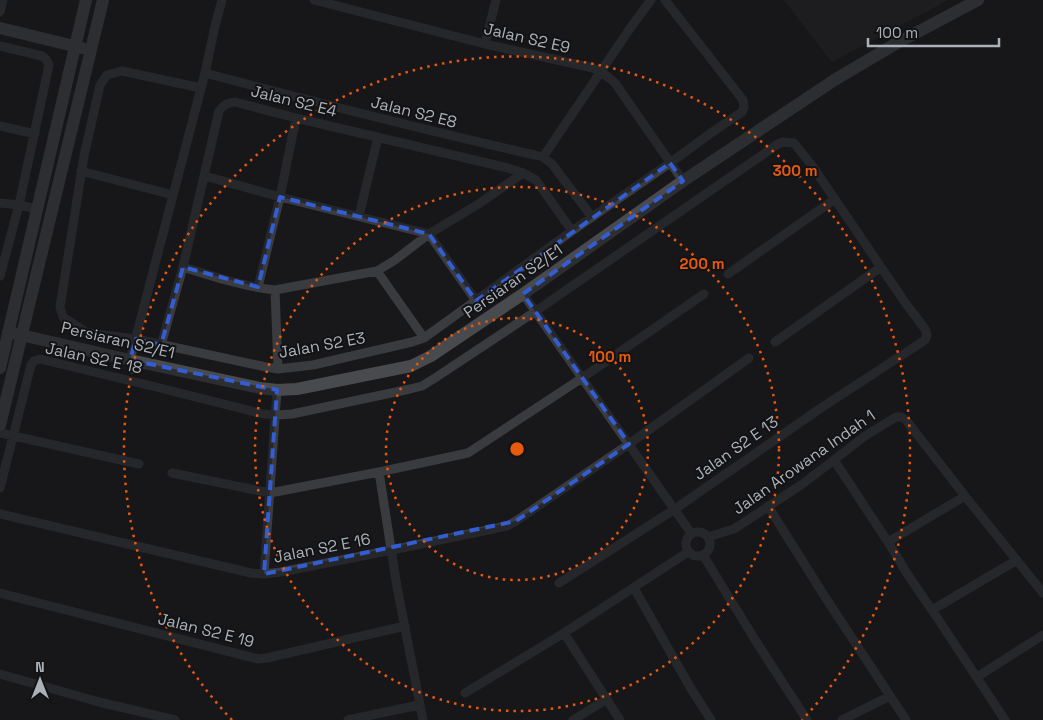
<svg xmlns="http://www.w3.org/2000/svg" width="1043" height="720" viewBox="0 0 1043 720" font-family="'Space Grotesk',sans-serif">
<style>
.built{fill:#242527}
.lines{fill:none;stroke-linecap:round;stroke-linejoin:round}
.street{stroke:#393b3f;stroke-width:9}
.secondary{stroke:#484a4e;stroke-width:12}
.marked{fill:none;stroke:#325dd3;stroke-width:4;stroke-dasharray:10 6;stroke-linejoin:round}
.ring{fill:none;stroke:#e8590c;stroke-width:2.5;stroke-dasharray:2.5 5}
.labels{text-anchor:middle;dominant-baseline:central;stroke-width:4;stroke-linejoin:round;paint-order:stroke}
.street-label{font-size:16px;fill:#abb1b9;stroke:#131315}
.centre{fill:#e8590c;stroke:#131315;stroke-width:2.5}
.ring-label{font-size:15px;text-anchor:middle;font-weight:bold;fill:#e8590c;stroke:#131315;stroke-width:4;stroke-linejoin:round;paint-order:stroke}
</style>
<rect width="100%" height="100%" fill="#18181a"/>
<path class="built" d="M784,0H948L832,62Z"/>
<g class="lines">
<path class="street" d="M314,0L485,44L593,68C601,72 608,76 615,83L683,181
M0,12L3,0
M485,44L496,0
M0,46L42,56L46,59L49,65L19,205L0,276
M205,73C314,102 424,130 535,155L543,157L552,164L592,217
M201,88L122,71L107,75L100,85L84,156L60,307L63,317L87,333L136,339L266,367L278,369L313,365L412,342L424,338L572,231L670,163L711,133L742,112L744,107L743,100L665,0
M0,126L35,134
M543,157L631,27L651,0
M81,171L173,195
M205,176L280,197L429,234L476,301
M0,203L19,205L37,209
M359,216L378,137
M183,267C212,276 245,287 275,290L377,271L395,260L429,234L480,203L523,173
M377,271L424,338
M728,274L835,199
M258,287L280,197L296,118
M275,290L278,369
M523,294L691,533
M775,342L881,267
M161,345L183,267L219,111C224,104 228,103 235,102L296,118L508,168L523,173L536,180L572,231
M130,360L205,73L215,26L222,0
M0,433L139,464
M834,460L888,542L908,575L932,610L1005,720
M379,472L397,587L423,720
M172,473L270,493L379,472L468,453L582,378L704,294
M0,488L31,365L34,361L40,359L156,387L263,414L276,415L292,414L410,389L422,386L435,378L536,311L778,144L783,142L794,143L813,167L904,301L925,329L927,335L925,340L821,408L675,509L559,583
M768,506L825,597L906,720
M0,514C84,533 167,554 251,573L264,574L281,572L392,550L507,526L516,521L629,444L749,358
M686 544a12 12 0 1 1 24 0a12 12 0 1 1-24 0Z
M708,537L734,529L801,485L834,460L865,436L896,417H901L906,420L965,496L1043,593
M888,542L965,496
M703,555L757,643L807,720
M264,574L277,390
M634,588L690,687L711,720
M0,593L258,659L267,658L405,626
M932,610L1017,560
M564,633L620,720
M0,674L99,702L175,720
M977,677L1043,635
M465,693L564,633L688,552
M348,720L419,705
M573,720L607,699
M842,720L890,696"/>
<path class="secondary" d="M0,28L82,48
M8,332L130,360L260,388L277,390L297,389L411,366L431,356L523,294L683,181L836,79L897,43L978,0
M0,368L86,0
M0,425L103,0"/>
</g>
<path d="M0 0H1043V720H0ZM670,163L683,181L523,294L629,444L516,521L264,574L277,390L130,360L136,339L161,345L183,267L258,287L280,197L429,234L476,301Z" fill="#18181a" fill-opacity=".55" fill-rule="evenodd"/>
<path class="marked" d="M670,163L683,181L523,294L629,444L516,521L264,574L277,390L130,360L136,339L161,345L183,267L258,287L280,197L429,234L476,301Z"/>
<g class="ring">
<circle cx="517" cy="449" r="131"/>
<circle cx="517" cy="449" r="262"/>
<path d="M232 720A393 393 0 1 1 802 720"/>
</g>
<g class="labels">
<g class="street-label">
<text transform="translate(527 38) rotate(13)">Jalan S2 E9</text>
<text transform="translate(294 101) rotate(14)">Jalan S2 E4</text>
<text transform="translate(414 112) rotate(14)">Jalan S2 E8</text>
<text transform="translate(513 281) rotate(-35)">Persiaran S2/E1</text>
<text transform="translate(118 340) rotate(13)">Persiaran S2/E1</text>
<text transform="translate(322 345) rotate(-10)">Jalan S2 E3</text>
<text transform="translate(94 358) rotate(12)">Jalan S2 E 18</text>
<text transform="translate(736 448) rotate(-35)">Jalan S2 E 13</text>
<text transform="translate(804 462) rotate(-35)">Jalan Arowana Indah 1</text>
<text transform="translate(322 548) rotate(-11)">Jalan S2 E 16</text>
<text transform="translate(206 630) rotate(14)">Jalan S2 E 19</text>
</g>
</g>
<circle cx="517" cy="449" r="8" class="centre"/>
<g class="ring-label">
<text x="795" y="176">300 m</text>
<text x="702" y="269">200 m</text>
<text x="610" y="362">100 m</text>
</g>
<g transform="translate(40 680)" stroke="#131315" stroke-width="4" paint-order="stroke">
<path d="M0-4L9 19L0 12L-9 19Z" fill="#abb1b9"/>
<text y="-8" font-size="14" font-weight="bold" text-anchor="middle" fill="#abb1b9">N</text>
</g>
<path d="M868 38v8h131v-8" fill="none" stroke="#abb1b9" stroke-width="2.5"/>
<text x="876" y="38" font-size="15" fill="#abb1b9" stroke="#131315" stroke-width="4" paint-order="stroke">100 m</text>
</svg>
